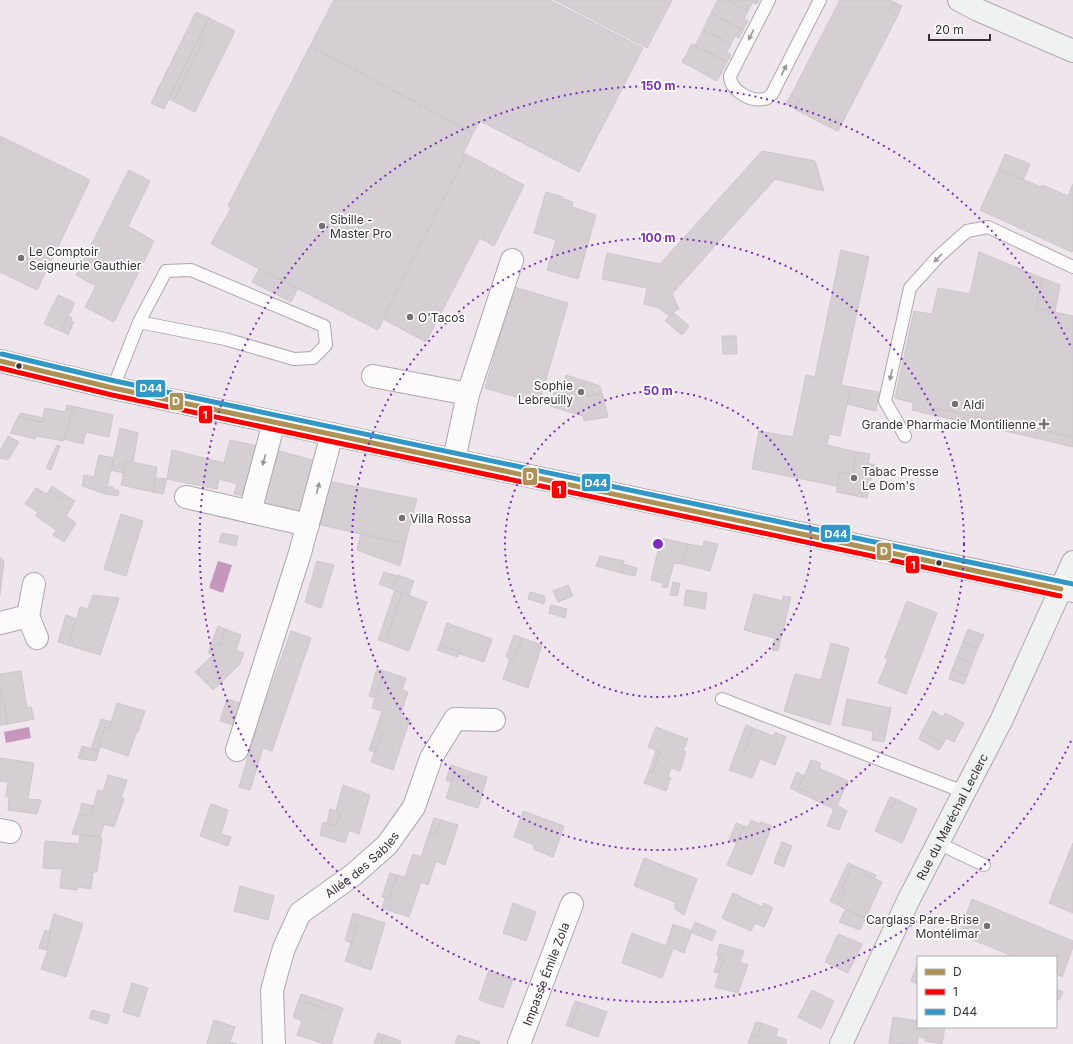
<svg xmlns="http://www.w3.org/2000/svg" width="1073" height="1044" viewBox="0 0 1073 1044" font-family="Inter,sans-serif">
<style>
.water{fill:#c697bc}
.building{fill:#d5ced3;stroke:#cdc6cb}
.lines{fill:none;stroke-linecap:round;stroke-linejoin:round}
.service-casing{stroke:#aea7ac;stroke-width:14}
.minor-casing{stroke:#aea7ac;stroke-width:24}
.secondary-casing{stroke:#aea7ac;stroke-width:24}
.service{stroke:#fdfbfc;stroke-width:12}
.minor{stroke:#fdfbfc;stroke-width:22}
.secondary{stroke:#eff2f1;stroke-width:22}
.bus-1-casing{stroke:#fff;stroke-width:8}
.bus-2-casing{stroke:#fff;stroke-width:8}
.bus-3-casing{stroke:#fff;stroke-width:8}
.bus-1{stroke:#ae9156;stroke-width:5}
.bus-2{stroke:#f00;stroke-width:5}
.bus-3{stroke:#3297c7;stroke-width:5}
.oneway{fill:#9a9699}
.ring{fill:none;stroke:#7b2cbf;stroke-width:2;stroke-dasharray:2 4}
.poi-dot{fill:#777076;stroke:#fff;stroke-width:1.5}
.bus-dot{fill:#373136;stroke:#fff;stroke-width:1.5}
.labels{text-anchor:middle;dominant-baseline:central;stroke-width:3.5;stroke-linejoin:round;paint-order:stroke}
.poi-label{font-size:12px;fill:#373136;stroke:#fff;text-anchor:start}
.street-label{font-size:12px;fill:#373136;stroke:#fff}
.centre{fill:#7b2cbf;stroke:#fff;stroke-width:2}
.ring-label{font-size:12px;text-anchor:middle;font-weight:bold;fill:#7b2cbf;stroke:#fff;stroke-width:3.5;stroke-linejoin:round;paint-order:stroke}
.line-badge{stroke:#fff;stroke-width:1.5}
.badge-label{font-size:11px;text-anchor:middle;font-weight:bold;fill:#fff}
</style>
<rect width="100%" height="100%" fill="#efe5ec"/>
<path class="water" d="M218,561L232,565L223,593L209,588Z
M29,727L31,738L6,743L4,732Z"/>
<path class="building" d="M334,0H550L643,48L579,172L480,121L473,133L310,46Z
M555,0H672L647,48Z
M718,0H727L748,11L744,19L748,21L743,30L711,13Z
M727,0H759L757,4L753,2L748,11Z
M840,0H891L894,2L889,11L898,15L842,123L834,118L829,127L795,109L800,100L791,95Z
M894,2L902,6L898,15L889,11Z
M196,12L209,18L164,109L151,103Z
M711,13L743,30L739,38L735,36L731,44L703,30Z
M209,18L235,31L195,112L173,101L204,38L200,37Z
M703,30L731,44L727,52L731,55L727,62L695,46Z
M200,37L204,38L173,101L168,99Z
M692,44L727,62L717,81L682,62Z
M310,46L473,133L463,154H466L378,330L211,244L231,208L228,206Z
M791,95L800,100L795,109L786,104Z
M834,118L842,123L838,131L829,127Z
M0,136L90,180L37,290L0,272Z
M762,151L815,161L824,191L775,179L672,294L679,309L668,315L659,308L644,304L647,288L602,279L607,253L660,264Z
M466,154L524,185L494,246L480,238L426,342L383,319Z
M1005,154L1030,164L1023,180L999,169Z
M999,169L1041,187L1042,185L1068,196L1073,184V249L1072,252L980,210Z
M129,170L150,181L128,226L154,241L114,322L85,307L96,286L76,275Z
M546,192L563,197V199L573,202L572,207L596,215L578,279L547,270L556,240L534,233Z
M841,250L869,257L841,385L851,387L840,436L829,434L827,445L857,452L852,475L840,472L837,486L752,469L759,431L793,437L806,375L815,377Z
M979,252L1042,278L1036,308L1073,316V437L1038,429L1036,438L1014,433L1016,425L935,408L933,415L912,410L913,403L895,398L914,311L932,314L938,288L970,294Z
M259,269L298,288L291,302L252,282Z
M1042,278L1060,285L1056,306L1038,298Z
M514,287L568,303L539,404L485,388Z
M58,295L75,303L61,331L44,324Z
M1038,298L1056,306L1055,312L1036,308Z
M673,312L689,326L682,335L665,321Z
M68,316L72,318L71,321L74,322L68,335L61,331Z
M722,336H736L737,354H723Z
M566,375L585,381L583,391L557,382L564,384Z
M585,381L600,386L602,393L588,397L589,393L583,391Z
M557,382L589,393L588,397L602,393L608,417L584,421L583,416L550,406Z
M851,387L879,392L876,411L847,404Z
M67,405L76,407L75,411L66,409Z
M76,407L113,415L109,437L86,432L83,444L63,439L68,429L71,414H74Z
M45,408L65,412L66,409L75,411L74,414H71L68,429L63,441L36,436L35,439L10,433L18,417L42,422Z
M935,408L1016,425L1014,433L933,415Z
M21,413L43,418L42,422L18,417Z
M120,428L138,433L133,462L126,461L123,473L111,470Z
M1038,429L1073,437V447L1036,438Z
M8,436L19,442L8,460L0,458V451Z
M230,440L258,446L245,496L234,494L237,484L219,479L217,489L167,479L172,450L224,463Z
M57,445L60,446L51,470L46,468Z
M276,450L316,461L303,514L262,504Z
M857,452L870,454L868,464H874L867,498L836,492L840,472L852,475Z
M99,455L114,458L105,494L82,486L84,475L94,477Z
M126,461L157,467L153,492L121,485Z
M155,478L167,479L163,494L153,492Z
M328,481L417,499L405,544L317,524Z
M52,486L65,495L62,499L49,491Z
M107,486L113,487V489L119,491L118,496L105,494Z
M36,488L46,494L49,491L62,499L65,495L75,501L66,516L76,523L64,542L53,535L56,530L36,516L38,512L25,504Z
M121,514L143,521L126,576L104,569Z
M222,533L238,536L236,546L219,542Z
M361,533L405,544L400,566L357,550Z
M661,538L688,544L682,564L674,563L667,588L662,587L663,583L651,580Z
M704,541L718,544L710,571L682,564L688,544L703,547Z
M600,556L624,561L621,573L596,566Z
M0,557L4,561L0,595Z
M317,561L334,565L321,608L305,602Z
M623,564L637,568L635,576L621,573Z
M384,572L397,576L392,589L379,584Z
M398,575L414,581L409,595L392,589Z
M673,582L680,584L677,596L670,595Z
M568,585L573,596L558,602L553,591Z
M395,590L402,593L385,642L378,640Z
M686,590L707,593L705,609L684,605Z
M530,592L545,596L544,604L528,599Z
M402,593L427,602L409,651L385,642Z
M754,594L783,601V596L791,597L778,651L772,650L775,638L744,630Z
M93,595L119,598L100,655L68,645L80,607L88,609Z
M907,601L937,613L906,694L878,683L888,659L885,658Z
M551,605L567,609L565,618L549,613Z
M66,615L76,619L68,645L58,642Z
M447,623L492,639L484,662L460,654V652L440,644Z
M218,626L225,629L220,645L216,644L213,655L208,653Z
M225,629L241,635L236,650L244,653L239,665L213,690L195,672L213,655L216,644L220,645Z
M968,629L984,635L978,648L963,642Z
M291,631L311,638L272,751L263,748L250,790L239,787L257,727L254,726L265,697L267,698Z
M514,635L522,638L514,660L506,657Z
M522,638L542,645L528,688L503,679L510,658L514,660Z
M963,642L978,648L972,663L957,657Z
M831,643L849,648L830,725L784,711L795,674L821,680Z
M440,644L460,652L458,657L437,650Z
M957,657L972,663L967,676L952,670Z
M377,669L384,671L376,698L369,696Z
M952,670L967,676L964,684L949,679Z
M21,671L27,708L31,707L34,719L8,724L0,686V674Z
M384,671L406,678L402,690L408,692L400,716L410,719L393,770L371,762L382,732L376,730L382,711L372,708Z
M0,689L8,724L0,725Z
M227,699L243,704L236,726L220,721Z
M847,699L891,708L884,742L872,740L873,731L842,725Z
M117,703L145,711L138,732L137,731L128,756L99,746L105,727L109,729Z
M933,711L943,717L945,713L964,723L954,742L946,738L943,744L922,732Z
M101,719L111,722L109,729L105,727L99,746L100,747L99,751L91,749Z
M746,725L753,728L744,753L737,749Z
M656,727L688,739L683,751L686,752L680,771L671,768L668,777L671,778L666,791L644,783L649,771L653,772L660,752L648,747Z
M753,728L773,736L775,732L786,737L775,765L760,759L752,778L729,770L737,749L744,753Z
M376,730L382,732L375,753L369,750Z
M922,732L943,744L939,750L919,739Z
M82,746L85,747L81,759L78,758Z
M85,747L99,751L96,761L81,759Z
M656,750L660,752L653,772L649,771Z
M0,758L34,763L28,799L41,800L37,814L8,810L9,797L6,796L8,782L0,781Z
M811,760L821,763L819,768L848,781L837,805L847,811L839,830L827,826L834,809L813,799L815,796L799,788Z
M451,765L471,772L469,778L454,774L451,782L446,780Z
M471,772L487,777L478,808L446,798L454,774L469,778Z
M797,772L804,776L799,788L815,796L813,799L790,788Z
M108,775L127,780L121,798L124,799L114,827L104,824L100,837L72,834L79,814L90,817L98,790L103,792Z
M343,785L370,795L359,834L349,830L345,843L320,835L323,822L336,826L340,813L336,811Z
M890,797L896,799L892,808L886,806Z
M896,799L917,809L902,843L875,831L886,806L892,808Z
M82,803L93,806L90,817L79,814Z
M211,804L228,810L221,834L231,837L228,846L200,836Z
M330,809L340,813L336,826L327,823Z
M523,811L564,826L553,857L533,849L534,845L514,837Z
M434,818L441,820L436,835L429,833Z
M441,820L458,825L445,865L436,861L428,885L421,882L409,917L382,908L385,898L389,899L397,875L405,877L413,854L421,857L429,833L436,835Z
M751,820L760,824L761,822L772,826L752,875L727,865L744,826L748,827Z
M736,823L744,826L736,843L729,841Z
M80,835L102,838L97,872H93L91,889L78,887L77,890L60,888L62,869L43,868L45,841L79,844Z
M782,842L792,846L787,858L777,854Z
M1073,843V913L1049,903Z
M777,854L787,858L784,867L774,863Z
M644,858L697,879L684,915L675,909V902L634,886Z
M848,863L853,865L842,888L845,890L838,905L830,901Z
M853,865L866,871L865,874L882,882L865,919L838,905L845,890L842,888Z
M866,871L876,875L874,879L865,874Z
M390,873L397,875L389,899L382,897Z
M240,886L274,896L268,920L234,911Z
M733,893L762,907L764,903L773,908L764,927L755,923L751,931L722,918Z
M972,899L1073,941V947L1062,977L1056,974V957H1015L959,934Z
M513,903L536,912L526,941L503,933Z
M846,909L865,919L860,930L839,922Z
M353,913L385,923L371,970L345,961L357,926L350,924Z
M54,914L83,924L66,977L41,969L48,950H47L51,933L49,932Z
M695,922L716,931L712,941L691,932Z
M350,924L357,926L351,943L345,940Z
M673,924L692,931L684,953L673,948L662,978L622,963L632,933L666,946Z
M45,930L51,933L47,950L39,948Z
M838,934L862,944L848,973L825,962Z
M720,944L744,951L740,962L748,965L738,993L715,987L724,957L717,955Z
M719,956L724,957L719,973L714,972Z
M918,962V985L911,981Z
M489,970L513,979L503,1008L479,1000Z
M132,983L148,988L139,1017L123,1012Z
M1056,989L1063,992L1059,1000L1056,999Z
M812,990L834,1001L821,1029L798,1017Z
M301,994L331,1004L329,1010L299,1000Z
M299,1000L329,1010L331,1004L343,1008L331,1044H325L297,1035L302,1021L293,1017Z
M575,1001L579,1002L571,1027L566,1026Z
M579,1002L607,1012L598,1037L571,1027Z
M92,1010L110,1015L107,1024L89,1018Z
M893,1017L918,1021V1027H945L942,1044L925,1041V1038L919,1036L917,1044L889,1043Z
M214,1020L235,1027L230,1042L237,1044H207Z
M756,1022L761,1023L757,1037L751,1035Z
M761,1023L778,1029L776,1036L787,1040L785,1044H748L751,1035L757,1037Z
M378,1033L384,1035L381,1044H374Z
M384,1035L401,1041L400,1044H381Z
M458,1035L480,1042L479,1044H455Z"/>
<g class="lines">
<defs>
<path id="service" d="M769,0L730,76C730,90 750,102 764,99C767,99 769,96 772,94L820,0
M113,388L139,322L166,271L191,270L324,326L326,345L313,358L294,359L225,339L139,322
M905,436L885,401L910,288L938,257L967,231L988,227L1073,267
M722,699L964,792
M938,843L984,865"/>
<g id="minor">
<path d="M373,376L468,394L454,460"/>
<path d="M468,394L512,260"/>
<path d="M186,497L308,525"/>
<path d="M250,512L274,422"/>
<path d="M28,616L37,638"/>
<path d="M0,623L28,616L34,584"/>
<path d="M237,750L300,553L332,434"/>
<path d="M0,830L10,832"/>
<path id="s1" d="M274,1044L272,991L277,972L284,948L300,913L353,875L387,845L414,807L431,758L455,719L494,720"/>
<path id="s2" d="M519,1044L572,904"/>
</g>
<g id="secondary">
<path d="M959,0L978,10L1073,51"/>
<path d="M0,361L113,388L1073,591"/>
<path id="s3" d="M841,1044L908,901L1002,719L1073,562"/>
</g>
</defs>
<use href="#service" class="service-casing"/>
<use href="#minor" class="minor-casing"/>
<use href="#secondary" class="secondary-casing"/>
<use href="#service" class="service"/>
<use href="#minor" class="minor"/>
<use href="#secondary" class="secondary"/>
<defs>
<path id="bus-1" d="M0,361L113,388L1061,589"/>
<path id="bus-2" d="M0,368L112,395L1060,596"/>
<path id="bus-3" d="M2,354L115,381L1073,584"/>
</defs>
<use href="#bus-1" class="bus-1-casing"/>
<use href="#bus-2" class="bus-2-casing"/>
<use href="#bus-3" class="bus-3-casing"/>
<use href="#bus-1" class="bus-1"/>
<use href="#bus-2" class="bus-2"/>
<use href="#bus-3" class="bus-3"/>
</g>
<defs><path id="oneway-solid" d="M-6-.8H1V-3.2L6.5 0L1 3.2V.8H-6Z"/></defs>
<g class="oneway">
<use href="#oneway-solid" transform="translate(751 35) rotate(117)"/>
<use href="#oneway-solid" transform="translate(784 70) rotate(-63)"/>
<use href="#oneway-solid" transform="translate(938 258) rotate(135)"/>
<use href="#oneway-solid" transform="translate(891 375) rotate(103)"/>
<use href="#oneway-solid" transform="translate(264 460) rotate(105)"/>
<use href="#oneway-solid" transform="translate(318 488) rotate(-76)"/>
</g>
<g class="ring">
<circle cx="658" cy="544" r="153"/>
<circle cx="658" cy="544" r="306"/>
<path d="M1071 741A458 458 0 1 1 1071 347"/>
</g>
<g class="poi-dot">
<circle cx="322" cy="226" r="4"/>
<circle cx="21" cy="258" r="4"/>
<circle cx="410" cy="317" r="4"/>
<circle cx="581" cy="392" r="4"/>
<circle cx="955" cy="404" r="4"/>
<path d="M1042 418h4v4h4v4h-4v4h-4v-4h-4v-4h4z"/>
<circle cx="854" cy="478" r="4"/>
<circle cx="402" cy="518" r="4"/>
<circle cx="987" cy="926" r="4"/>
</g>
<g class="bus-dot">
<circle cx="19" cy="366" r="3.5"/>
<circle cx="939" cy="563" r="3.5"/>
</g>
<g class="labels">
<g class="poi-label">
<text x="330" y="219">Sibille -<tspan x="330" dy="14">Master Pro</tspan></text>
<text x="29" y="251">Le Comptoir<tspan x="29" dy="14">Seigneurie Gauthier</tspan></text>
<text x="418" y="317">O'Tacos</text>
<text x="573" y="385" text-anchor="end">Sophie<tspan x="573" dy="14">Lebreuilly</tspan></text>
<text x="963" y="404">Aldi</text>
<text x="1036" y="424" text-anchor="end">Grande Pharmacie Montilienne</text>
<text x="862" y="471">Tabac Presse<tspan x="862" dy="14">Le Dom's</tspan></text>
<text x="410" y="518">Villa Rossa</text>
<text x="979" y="919" text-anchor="end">Carglass Pare-Brise<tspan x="979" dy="14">Montélimar</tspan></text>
</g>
<g class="street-label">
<text stroke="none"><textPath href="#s3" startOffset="253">Rue du Maréchal Leclerc</textPath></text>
<text stroke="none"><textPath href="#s1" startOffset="215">Allée des Sables</textPath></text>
<text stroke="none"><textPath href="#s2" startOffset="75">Impasse Émile Zola</textPath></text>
</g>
</g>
<circle cx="658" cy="544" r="6" class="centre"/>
<g class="ring-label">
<text x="658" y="90">150 m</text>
<text x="658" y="242">100 m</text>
<text x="658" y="395">50 m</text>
</g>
<g class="line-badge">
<rect x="135" y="379" width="31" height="19" rx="4" fill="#3297c7"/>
<rect x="169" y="392" width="15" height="19" rx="4" fill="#ae9156"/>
<rect x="198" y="405" width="15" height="19" rx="4" fill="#f00"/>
<rect x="522" y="467" width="16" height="19" rx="4" fill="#ae9156"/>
<rect x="581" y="473" width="30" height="19" rx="4" fill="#3297c7"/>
<rect x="551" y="480" width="16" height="19" rx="4" fill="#f00"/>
<rect x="820" y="524" width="31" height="19" rx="4" fill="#3297c7"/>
<rect x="876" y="542" width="16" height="19" rx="4" fill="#ae9156"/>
<rect x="905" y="555" width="15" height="19" rx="4" fill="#f00"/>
</g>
<g class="badge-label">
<text x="151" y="392">D44</text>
<text x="176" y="405">D</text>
<text x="205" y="419">1</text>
<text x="530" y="480">D</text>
<text x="596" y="487">D44</text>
<text x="559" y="494">1</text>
<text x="836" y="538">D44</text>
<text x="884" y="555">D</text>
<text x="913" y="569">1</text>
</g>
<rect x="917" y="956" width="140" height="72" fill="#ffffff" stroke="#afadaf"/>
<rect x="925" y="969" width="20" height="6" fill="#ae9156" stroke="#afadaf"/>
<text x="953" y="976" font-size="12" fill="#373136">D</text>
<rect x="925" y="989" width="20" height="6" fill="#ff0000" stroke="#afadaf"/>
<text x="953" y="996" font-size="12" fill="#373136">1</text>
<rect x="925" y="1009" width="20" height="6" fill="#3297c7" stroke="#afadaf"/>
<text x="953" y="1016" font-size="12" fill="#373136">D44</text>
<path d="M929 34v6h61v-6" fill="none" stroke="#373136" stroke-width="2"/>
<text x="935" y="34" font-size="12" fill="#373136" stroke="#ffffff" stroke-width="3" paint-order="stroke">20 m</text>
</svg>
